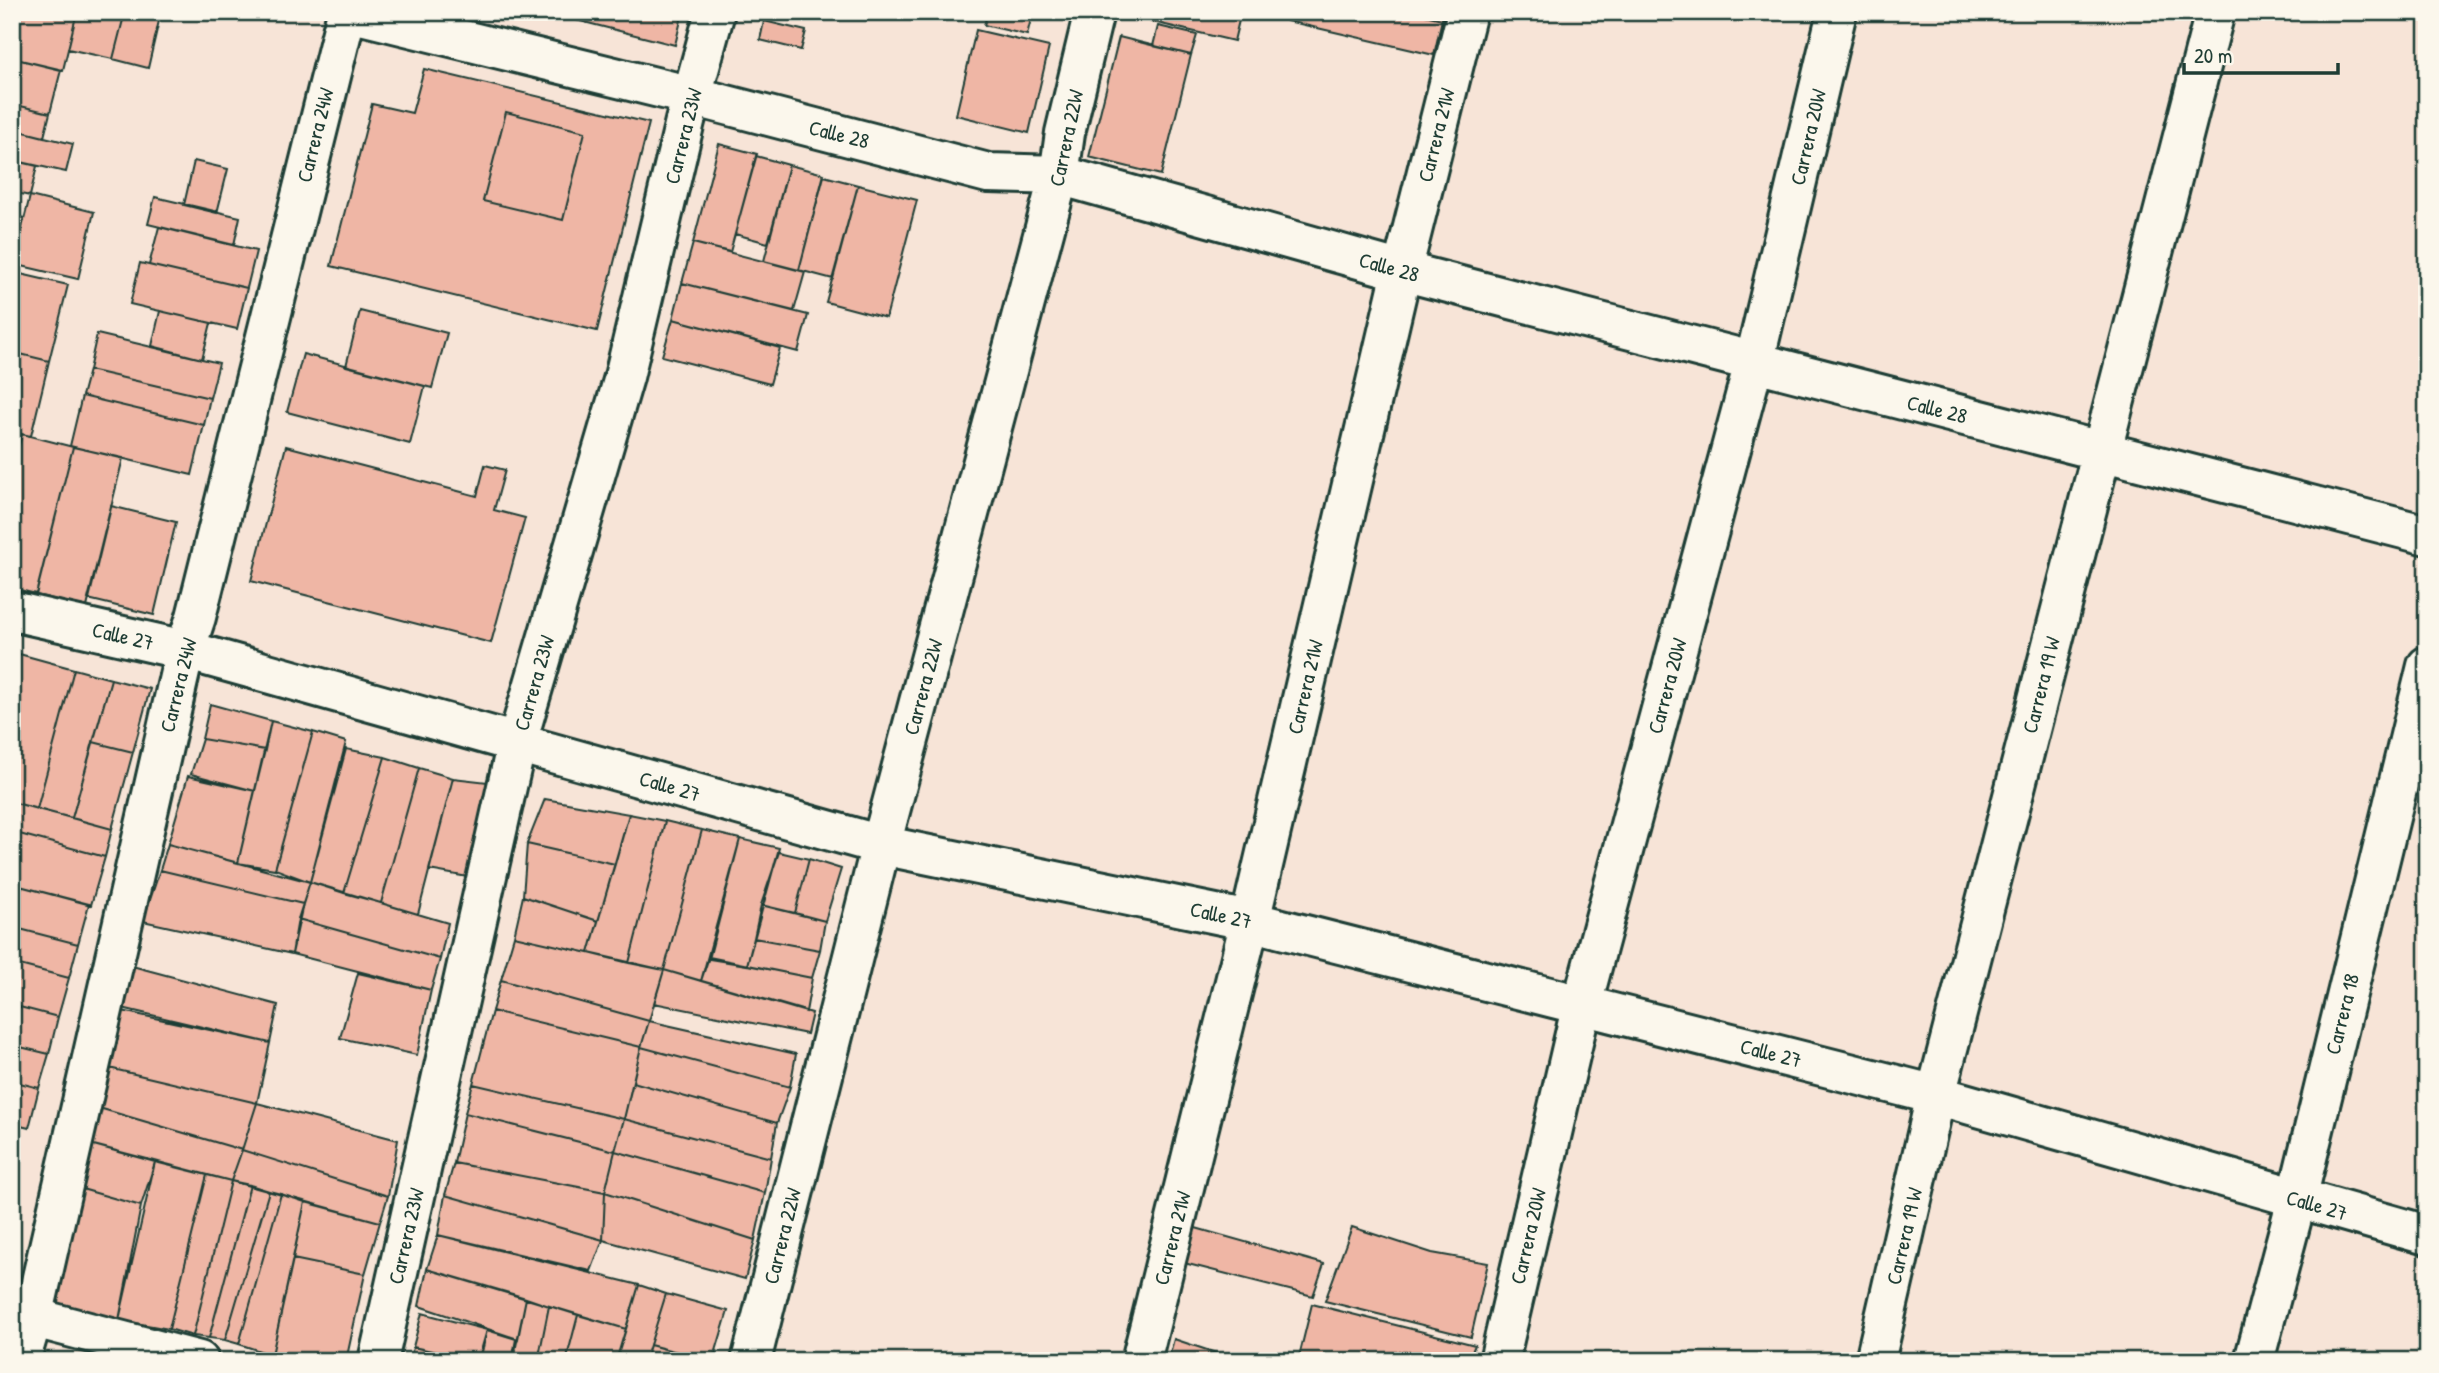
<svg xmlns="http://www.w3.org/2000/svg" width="2439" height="1373" viewBox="0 0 2439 1373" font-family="'Patrick Hand',sans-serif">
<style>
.building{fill:#efb6a5;stroke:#1f3d34;stroke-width:2;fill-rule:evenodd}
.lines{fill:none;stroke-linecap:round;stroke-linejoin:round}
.minor-casing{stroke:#1f3d34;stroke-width:44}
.minor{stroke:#fbf7ec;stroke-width:38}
.labels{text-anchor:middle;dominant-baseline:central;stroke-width:7;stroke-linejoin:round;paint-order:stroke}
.street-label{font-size:21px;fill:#1f3d34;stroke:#fbf7ec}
</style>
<rect width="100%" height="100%" fill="#f7e4d7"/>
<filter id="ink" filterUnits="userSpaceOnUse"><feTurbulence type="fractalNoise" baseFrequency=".0143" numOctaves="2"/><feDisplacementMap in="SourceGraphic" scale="14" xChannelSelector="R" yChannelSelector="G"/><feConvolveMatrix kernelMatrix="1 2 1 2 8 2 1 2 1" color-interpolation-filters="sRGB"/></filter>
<g filter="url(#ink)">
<path class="building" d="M12,12H77L63,70L12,58Z
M77,12H125L113,59L68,49Z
M125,12H161L148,68L113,59Z
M501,12H534L532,20Z
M534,12H563L561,20Z
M578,12H683L675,45L576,20Z
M988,12H1004L1031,19L1027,35L984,25Z
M1123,12H1241L1234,41L1123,15Z
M1289,12H1412L1442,19L1434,55L1287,21Z
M1412,12H1444L1442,19Z
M764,21L806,31L801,50L760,40Z
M1158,26L1197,35L1191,55L1153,46Z
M976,30L1049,47L1029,133L956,115Z
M1119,37L1191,55L1161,175L1089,157Z
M12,58L61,70L50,113L12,104Z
M424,69L649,123L597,331L331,266L372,104L412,113ZM506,112L585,132L563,220L483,201Z
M12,104L50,113L44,137L12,129Z
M506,112L585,132L563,220L483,201Z
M12,129L73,144L66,172L12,160Z
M719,144L757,154L730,252L693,243Z
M756,156L789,165L768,243L735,234Z
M12,160L37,166L30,196L12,192Z
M194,161L228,169L217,213L184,205Z
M789,165L824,174L799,270L764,261Z
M824,176L858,185L833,279L799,270Z
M858,185L917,200L886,318L826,302Z
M30,196L94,212L78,279L13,264Z
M155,197L240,217L234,245L148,224Z
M12,215L24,218L12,267Z
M159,227L256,251L247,288L149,265Z
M693,243L805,272L794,311L682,283Z
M140,263L247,288L237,329L130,304Z
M12,272L68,285L49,361L12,352Z
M682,283L808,315L798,352L673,319Z
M160,311L211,323L202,359L152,346Z
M360,311L447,333L432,388L346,366Z
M673,319L780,348L770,384L662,356Z
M97,334L219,363L210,398L89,370Z
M12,352L49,361L31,436L12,432Z
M303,354L425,386L410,444L287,412Z
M89,370L210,398L204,425L82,396Z
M82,396L204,425L192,475L70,446Z
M12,432L22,434L12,472Z
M22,434L73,447L36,594L12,588V472Z
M286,446L477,496L485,465L505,470L494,510L525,518L491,643L251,581Z
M73,447L123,458L87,607L36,595Z
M111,506L176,522L154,615L88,599Z
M12,652L74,669L37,809L12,802Z
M74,669L111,679L72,818L37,809Z
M111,679L150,689L133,752L93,742Z
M210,704L271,721L265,750L202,739Z
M271,721L313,732L275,869L238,863Z
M313,732L346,742L310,882L275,869Z
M202,739L265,750L255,791L191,774Z
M93,742L133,752L112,829L72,818Z
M346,749L385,757L344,893L310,882Z
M385,757L419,768L381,903L344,893Z
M419,768L453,778L418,914L381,903Z
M188,776L255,791L238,863L168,844Z
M453,778L497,783L468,877L429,870Z
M545,799L629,814L615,864L527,844Z
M12,802L112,829L105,857L12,832Z
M629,814L665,821L629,963L589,953Z
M665,821L702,830L664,970L629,963Z
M702,830L740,839L701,981L664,970Z
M12,832L105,857L91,905L12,884Z
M740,839L779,848L747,965L709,959Z
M168,844L310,882L303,904L160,870Z
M527,844L615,864L598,921L523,896Z
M779,852L809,859L795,913L761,905Z
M809,859L841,869L825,921L795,913Z
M160,870L303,904L292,954L143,921Z
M310,882L448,923L440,959L298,919Z
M12,884L89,904L78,944L12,927Z
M523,896L598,921L589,953L514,936Z
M761,905L825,921L820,950L754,938Z
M298,919L440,959L431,990L292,954Z
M12,927L78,944L69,978L12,963Z
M514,936L664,970L649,1021L501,980Z
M754,938L820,950L812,978L747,965Z
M709,957L812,978L806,1012L701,981Z
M12,963L69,978L58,1017L12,1005Z
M132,966L278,1005L270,1043L122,1008Z
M664,970L812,1013L807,1034L654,1003Z
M358,973L431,990L417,1055L340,1038Z
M501,980L649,1021L641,1047L492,1011Z
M12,1005L58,1017L49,1054L12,1045Z
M122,1011L270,1043L257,1103L109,1068Z
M492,1011L641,1047L624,1119L473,1084Z
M649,1021L796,1054L790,1087L641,1047Z
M12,1045L49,1054L39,1088L12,1081Z
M641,1047L790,1087L777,1123L633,1082Z
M109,1068L257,1103L242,1150L99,1108Z
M12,1081L39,1088L29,1128L12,1124Z
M633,1082L777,1123L771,1158L624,1119Z
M473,1084L624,1119L615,1151L465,1113Z
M257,1103L398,1140L388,1196L242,1150Z
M99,1108L242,1150L231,1181L90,1144Z
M465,1113L615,1151L605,1192L454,1163Z
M624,1119L771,1158L765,1193L615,1151Z
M90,1144L155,1162L141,1206L75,1187Z
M242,1150L388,1196L380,1222L231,1181Z
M615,1151L765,1193L755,1240L605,1192Z
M12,1162L20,1164L12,1194Z
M155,1162L207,1175L169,1329L119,1320Z
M454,1163L605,1192L603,1240L445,1195Z
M207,1175L231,1181L193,1336L169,1329Z
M231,1181L250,1185L209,1338L193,1336Z
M250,1185L269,1191L225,1340L209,1338Z
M75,1187L141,1206L119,1320L48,1301Z
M269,1191L281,1194L239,1344L225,1340Z
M605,1192L755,1240L745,1279L603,1240Z
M281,1194L305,1202L272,1355L239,1344Z
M445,1195L603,1240L591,1271L438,1235Z
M305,1202L380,1222L365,1274L293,1259Z
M1192,1227L1324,1264L1313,1296L1184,1263Z
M1352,1227L1432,1253L1488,1263L1471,1337L1325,1301Z
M438,1235L639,1285L626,1329L427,1269Z
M293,1259L365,1274L346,1361H296L272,1355Z
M427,1269L526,1298L518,1339L419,1306Z
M639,1285L666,1294L645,1361H616Z
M666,1294L728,1311L713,1361L650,1345Z
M526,1298L549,1306L538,1361H513Z
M1312,1304L1475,1345L1468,1361H1298Z
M549,1306L578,1315L566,1361H538Z
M422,1313L487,1330L480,1361L413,1347Z
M578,1315L626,1329L616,1361H566Z
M487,1330L516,1339L512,1361H478Z
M1174,1339L1240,1361H1168Z
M650,1345L708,1361H645Z
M413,1347L471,1361H410Z"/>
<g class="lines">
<defs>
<path id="minor" d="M349,12L692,96L988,173L1059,175L1402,271L2427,535
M12,611L185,650L881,845L1250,921L1936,1095L2427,1235
M12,1312L199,1361
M20,1361L33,1317L185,650L196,617L347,12
M378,1361L517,742L624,377L685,121L715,12
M751,1361L881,845L1059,175L1065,133L1094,12
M1141,1361L1250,921L1402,271L1467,12
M1499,1361L1582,1004L1754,363L1837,12
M1875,1361L1936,1095L2215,12
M2254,1361L2297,1199L2427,666"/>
</defs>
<use href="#minor" class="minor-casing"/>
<use href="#minor" class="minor"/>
</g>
</g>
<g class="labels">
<g class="street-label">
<text transform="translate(839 134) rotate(14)">Calle 28</text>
<text transform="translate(315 135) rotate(-76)">Carrera 24W</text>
<text transform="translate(1436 135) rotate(-76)">Carrera 21W</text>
<text transform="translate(683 136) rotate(-76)">Carrera 23W</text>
<text transform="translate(1808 137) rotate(-77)">Carrera 20W</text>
<text transform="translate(1066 138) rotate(-78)">Carrera 22W</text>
<text transform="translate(1389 267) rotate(15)">Calle 28</text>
<text transform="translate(1937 409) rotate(14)">Calle 28</text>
<text transform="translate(123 636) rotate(13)">Calle 27</text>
<text transform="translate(534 683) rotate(-74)">Carrera 23W</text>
<text transform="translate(178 685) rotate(-76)">Carrera 24W</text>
<text transform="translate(2041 685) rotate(-76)">Carrera 19 W</text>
<text transform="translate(1667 686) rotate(-75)">Carrera 20W</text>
<text transform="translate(923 687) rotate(-75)">Carrera 22W</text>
<text transform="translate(1305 687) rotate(-77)">Carrera 21W</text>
<text transform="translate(670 786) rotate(16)">Calle 27</text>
<text transform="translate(1221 915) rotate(12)">Calle 27</text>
<text transform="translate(2342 1014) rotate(-76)">Carrera 18</text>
<text transform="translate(1771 1053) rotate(14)">Calle 27</text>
<text transform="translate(2317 1205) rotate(16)">Calle 27</text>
<text transform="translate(406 1236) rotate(-77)">Carrera 23W</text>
<text transform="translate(782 1236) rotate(-76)">Carrera 22W</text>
<text transform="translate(1528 1236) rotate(-77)">Carrera 20W</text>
<text transform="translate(1904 1236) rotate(-77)">Carrera 19 W</text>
<text transform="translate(1172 1238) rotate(-76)">Carrera 21W</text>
</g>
</g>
<rect width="2439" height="1373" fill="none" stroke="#fbf7ec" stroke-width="42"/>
<rect x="21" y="21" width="2397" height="1331" fill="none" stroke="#1f3d34" stroke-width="2.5" filter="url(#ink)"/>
<path d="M2184 63v10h154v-10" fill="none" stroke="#1f3d34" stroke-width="3.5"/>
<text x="2194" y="63" font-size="21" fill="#1f3d34" stroke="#fbf7ec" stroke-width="5" paint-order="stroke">20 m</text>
</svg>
